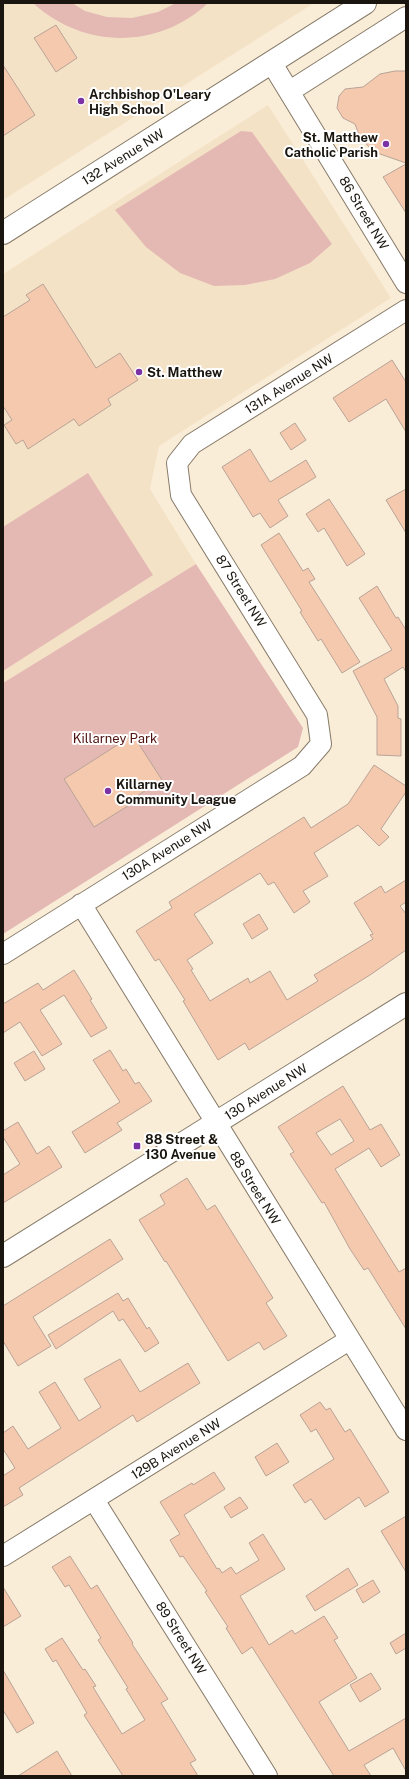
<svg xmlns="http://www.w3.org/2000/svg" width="409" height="1779" viewBox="0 0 409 1779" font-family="'Public Sans',sans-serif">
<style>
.built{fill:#f4e2c7}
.green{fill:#e4b9b3}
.building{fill:#f4c9ae;stroke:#b9a397;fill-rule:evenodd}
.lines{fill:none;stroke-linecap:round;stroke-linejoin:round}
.minor-casing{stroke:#867a68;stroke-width:22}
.tertiary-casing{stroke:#867a68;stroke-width:24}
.minor{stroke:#fff;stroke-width:20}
.tertiary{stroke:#fff;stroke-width:22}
.poi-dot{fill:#7b32a4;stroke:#fff;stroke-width:1.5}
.labels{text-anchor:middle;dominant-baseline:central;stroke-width:4;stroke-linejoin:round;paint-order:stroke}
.poi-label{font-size:13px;font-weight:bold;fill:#1a160f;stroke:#fff;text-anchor:start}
.street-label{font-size:13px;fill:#1a160f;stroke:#fff}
.park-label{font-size:13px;fill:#4f1310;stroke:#fff}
</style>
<rect width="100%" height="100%" fill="#faedd8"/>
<path class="built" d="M3,3H314L3,200Z
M268,105L391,298L159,446L150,489L196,564L3,683V274Z"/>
<path class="green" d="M33,3H72L85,11L107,17L132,18L158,12L176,3H208C158,50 83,49 33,3Z
M241,131L252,132L332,244L310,263L275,279L245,285L214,286L180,273L146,247L115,210Z
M88,473L153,575L3,671V527Z
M196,564L303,728L298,747L3,934V683Z"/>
<path class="building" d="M56,25L77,58L56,72L34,38Z
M3,65L35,115L3,136Z
M395,71H406V163L380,154L368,146L359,135L355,124L343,118L337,108L339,96L345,89L363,87L380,74Z
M406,164V213L383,177Z
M43,284L96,368L120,353L138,380L108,399L111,405L79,426L74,419L28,449L23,440L16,444L4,425L12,420L3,406V317L30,300L26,295Z
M392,360L406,382V432L386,399L349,422L333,398Z
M295,423L306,440L291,450L280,433Z
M250,449L270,482L306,460L316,477L278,500L288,516L270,528L260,513L253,517L222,467Z
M406,489V533L386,500Z
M329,499L365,554L347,566L324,528L318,532L306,514Z
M279,533L303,571L308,568L315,579L309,582L360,662L342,673L321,639L318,641L300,612L302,611L261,545Z
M377,586L396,618L398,617L406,630V672L403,667L384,679L398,706V718L401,719V756L377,755V717L353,671L392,650L359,598Z
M133,735L162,780L129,801L131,804L94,827L64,779Z
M374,765L406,786V792L381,829L389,837L379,846L358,825L314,853L328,876L303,891L310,902L294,913L274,882L268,885L260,873L194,914L213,943L187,960L193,969L191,970L210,1001L248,978L250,983L270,971L287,1000L318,981L314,975L373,939L370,935L373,934L354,903L381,886L385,893L406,880V902L400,906L406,914V950L370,975L249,1050L245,1043L218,1060L183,1001L185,1000L159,959L155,961L136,931L172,908L169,902L304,817L311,828L348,804Z
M259,914L268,929L252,939L243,924Z
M74,970L92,999L90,1000L107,1028L91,1037L64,995L40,1010L62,1044L42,1056L20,1022L3,1033V1004L38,983L43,990Z
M110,1050L123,1071L126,1069L135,1084L139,1082L152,1101L117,1123L122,1130L85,1153L72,1132L120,1102L93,1060Z
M34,1051L45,1069L25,1081L14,1063Z
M343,1086L370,1130L381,1124L400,1155L381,1167L369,1148L335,1169L399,1272L406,1268V1329L368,1268L364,1270L350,1249L324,1202L322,1203L290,1154L294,1152L278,1127ZM340,1119L354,1141L331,1155L316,1133Z
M18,1122L37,1154L49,1146L62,1167L3,1203V1175L20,1164L3,1137V1131Z
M187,1178L207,1210L215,1205L273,1298L266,1303L287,1336L264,1350L259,1342L228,1361L166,1261L165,1262L139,1220L165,1204L160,1195Z
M110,1239L123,1259L33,1317L51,1346L18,1366L3,1341V1306Z
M118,1293L123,1301L128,1298L147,1329L149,1327L159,1343L145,1352L123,1319L119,1321L113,1311L56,1349L48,1335Z
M120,1359L140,1392L188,1363L200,1383L137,1422L133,1415L19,1488L23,1495L3,1507V1476L15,1468L3,1449V1433L13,1426L28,1449L61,1428L39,1392L55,1382L79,1421L101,1407L84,1379Z
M320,1402L326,1410L330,1408L345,1432L350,1429L389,1492L365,1507L359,1497L325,1520L311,1499L305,1503L293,1485L334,1459L316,1429L311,1432L300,1415Z
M277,1443L289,1462L266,1476L255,1457Z
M214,1472L225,1489L184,1515L217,1569L219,1568L222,1573L231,1567L236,1574L259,1560L249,1543L263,1534L285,1569L240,1596L269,1645L292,1630L295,1634L324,1616L338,1638L334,1640L357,1678L319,1702L349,1751L406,1718V1771L393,1748L364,1765L371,1776H334L252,1647L242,1654L226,1628L228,1627L205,1592L207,1591L183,1556L180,1557L170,1540L180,1534L160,1502L192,1483L193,1485Z
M240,1497L248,1508L231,1518L224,1507Z
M406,1516V1572L381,1531Z
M70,1556L91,1589L97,1585L133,1643L132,1644L168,1699L161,1703L196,1760L190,1763L198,1776H123L84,1715L87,1713L56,1660L53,1662L45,1649L62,1638L83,1670L85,1669L96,1686L93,1687L122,1734L145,1720L126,1689L128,1688L98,1640L101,1638L69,1585L65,1587L52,1567Z
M348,1568L358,1585L315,1611L306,1596Z
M373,1580L380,1592L363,1603L356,1590Z
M3,1587L21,1616L3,1627Z
M406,1633V1648L396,1654L390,1643Z
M3,1670L34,1723L17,1733L3,1710Z
M371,1673L381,1689L360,1702L350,1685Z
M57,1751L72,1776H18Z"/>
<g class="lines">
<defs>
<path id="minor" d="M271,62L406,283
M290,91L406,17
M81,904L406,1430
M3,954L302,766L321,744L317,715L181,495L177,463L192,444L406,310
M94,1500L267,1776
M3,1556L349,1340"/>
<path id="tertiary" d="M3,233L365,3
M3,1256L406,1004"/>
</defs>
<use href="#minor" class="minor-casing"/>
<use href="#tertiary" class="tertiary-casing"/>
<use href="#minor" class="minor"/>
<use href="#tertiary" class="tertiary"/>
</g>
<g class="poi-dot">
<circle cx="81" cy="101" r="4"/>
<circle cx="386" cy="144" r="4"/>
<circle cx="139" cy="372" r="4"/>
<circle cx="108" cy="791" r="4"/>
<rect x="133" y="1142" width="8" height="8" rx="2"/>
</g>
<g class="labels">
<g class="poi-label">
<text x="89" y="94">Archbishop O'Leary<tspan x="89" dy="15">High School</tspan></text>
<text x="378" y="137" text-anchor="end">St. Matthew<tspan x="378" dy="15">Catholic Parish</tspan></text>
<text x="147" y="372">St. Matthew</text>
<text x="116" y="784">Killarney<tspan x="116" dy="15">Community League</tspan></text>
<text x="145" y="1139">88 Street &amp;<tspan x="145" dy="15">130 Avenue</tspan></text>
</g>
<g class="street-label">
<text transform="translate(123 157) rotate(-32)">132 Avenue NW</text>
<text transform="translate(364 213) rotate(59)">86 Street NW</text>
<text transform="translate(289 384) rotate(-32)">131A Avenue NW</text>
<text transform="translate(241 591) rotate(58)">87 Street NW</text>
<text transform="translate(167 850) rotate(-32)">130A Avenue NW</text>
<text transform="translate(266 1092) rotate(-32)">130 Avenue NW</text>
<text transform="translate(255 1188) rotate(58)">88 Street NW</text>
<text transform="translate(176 1449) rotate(-32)">129B Avenue NW</text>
<text transform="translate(181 1638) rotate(58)">89 Street NW</text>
</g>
<g class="park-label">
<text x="115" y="738">Killarney Park</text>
</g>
</g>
<rect width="409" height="1779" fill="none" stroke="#1a160f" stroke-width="8"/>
</svg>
